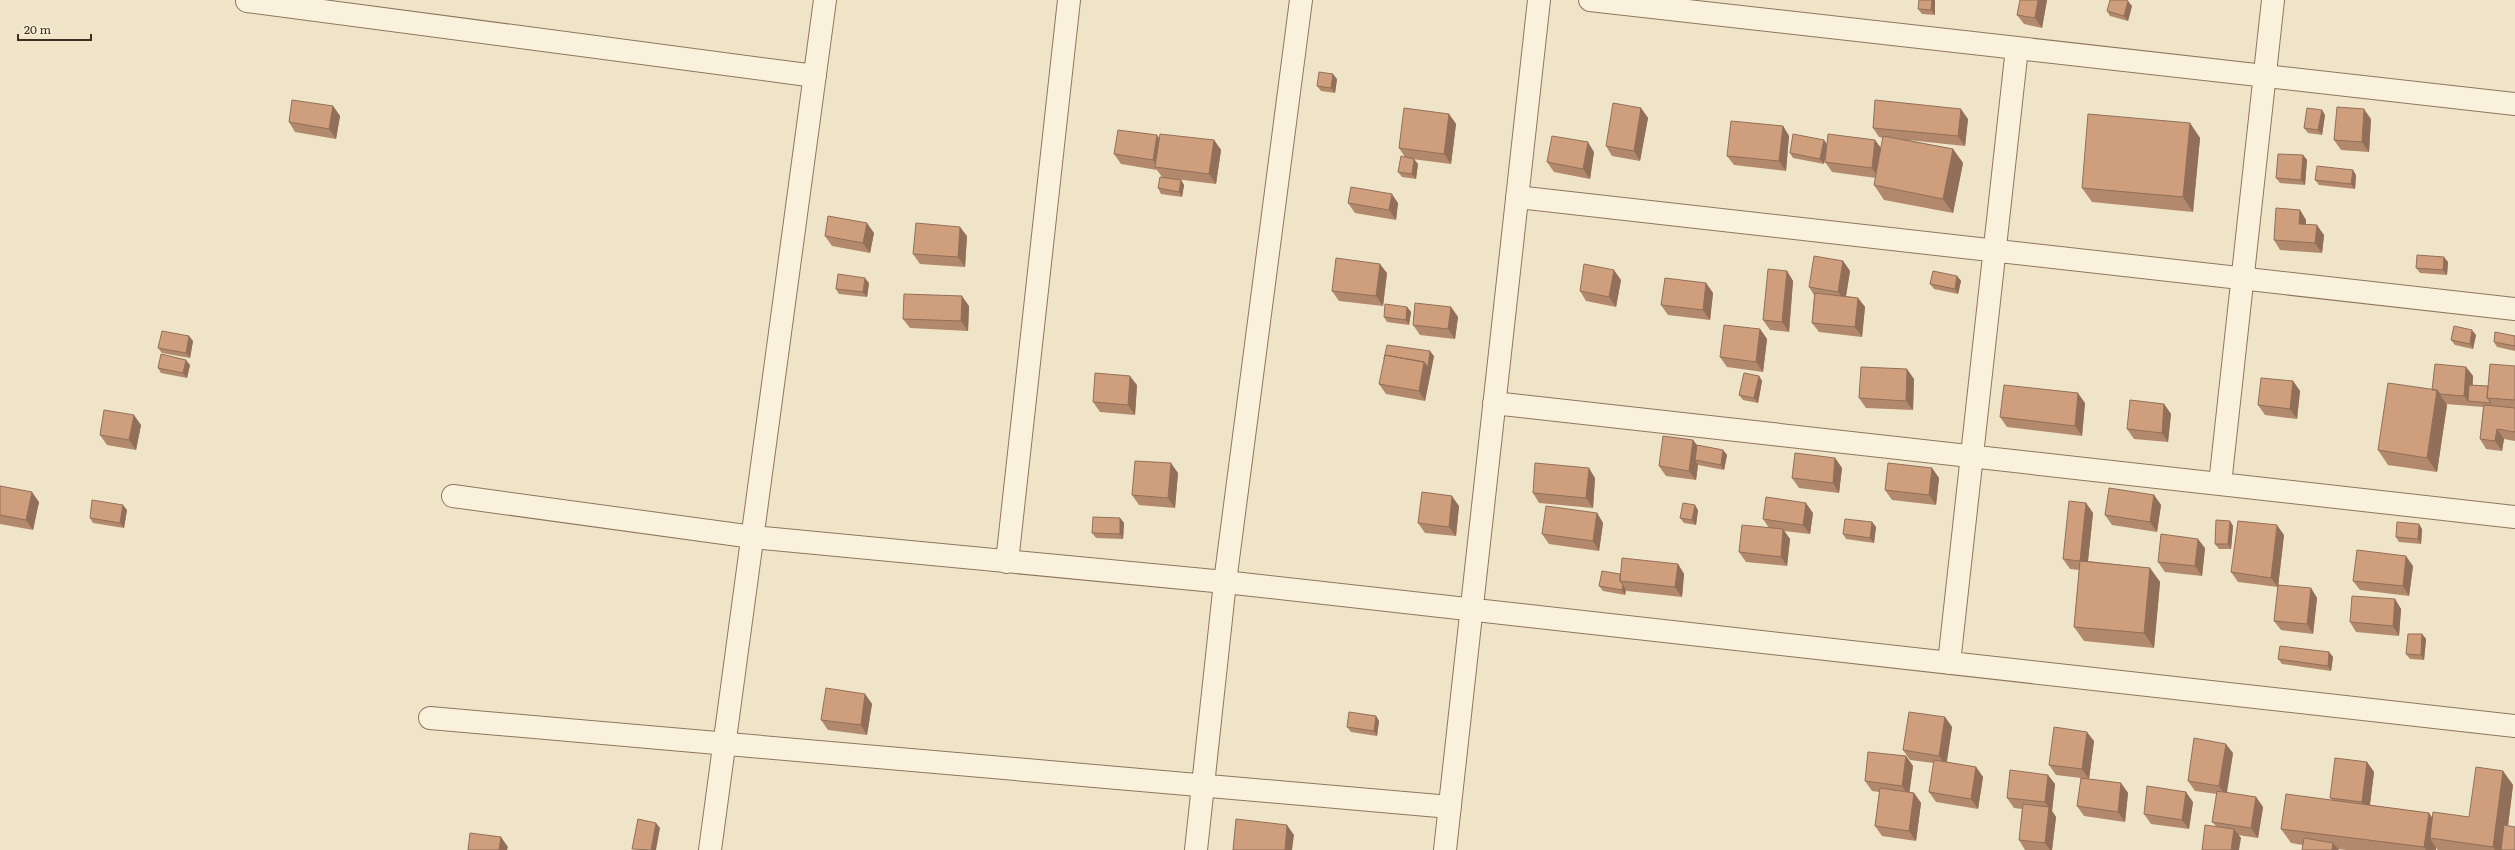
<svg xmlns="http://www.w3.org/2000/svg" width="2515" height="850" viewBox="0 0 2515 850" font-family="Literata,serif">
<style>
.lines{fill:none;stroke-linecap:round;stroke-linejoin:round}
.minor-casing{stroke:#8d765c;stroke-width:24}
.minor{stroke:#faf1dc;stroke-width:22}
.wall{fill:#b2896c}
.shaded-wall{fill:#916f58}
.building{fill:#cf9f7d;stroke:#916f58}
</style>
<rect width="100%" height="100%" fill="#f0e4c8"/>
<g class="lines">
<defs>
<path id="minor" d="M1590,0L2515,104
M247,1L815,76
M1517,197L2515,309
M1494,403L2515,517
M2220,484L2273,0
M453,496L753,537L1225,582L2515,726
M1007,562L1069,0
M1949,663L2017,48
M430,718L1450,807
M710,850L825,0
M1196,850L1225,582L1301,0
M1445,850L1539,0"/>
</defs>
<use href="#minor" class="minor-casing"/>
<use href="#minor" class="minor"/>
</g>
<path class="wall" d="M2047,0L2042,28L2024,24L2017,15Z
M1935,1V15L1922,14L1918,9Z
M2132,6L2128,21L2110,16L2107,11Z
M1337,79L1335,93L1321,91L1317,86Z
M333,106L340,116L336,139L295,132L289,122Z
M1641,108L1648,118L1640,161L1612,156L1606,146Z
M2322,110L2325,115L2322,135L2308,133L2304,128Z
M1449,114L1456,124L1451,164L1412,159L1418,164L1416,179L1402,177L1398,172L1405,157L1399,148Z
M1968,119L1965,146L1908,140L1953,149L1963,163L1953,213L1884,200L1874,185L1876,178L1832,172L1825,162L1826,151L1824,164L1793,158L1790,153L1824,140L1827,144L1875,140L1881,148L1883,138L1879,137L1873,128Z
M2371,119L2369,152L2341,150L2334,140Z
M2190,123L2200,138L2193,212L2092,202L2082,188Z
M1783,126L1789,136L1786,171L1734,165L1727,156Z
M1159,139L1214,140L1221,150L1216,184L1167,178L1181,180L1184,185L1182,197L1161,194L1158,188L1162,177L1157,170L1121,164L1114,154Z
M1594,152L1590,179L1554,172L1547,162Z
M2303,155L2307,160L2305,185L2280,183L2276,178Z
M2356,175L2355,189L2319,185L2315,180Z
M1348,203H1398L1396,220L1355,213Z
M2300,210L2306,220V225L2324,235L2322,253L2280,250L2274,240Z
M874,233L870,253L832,246L825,236Z
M967,236L965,267L920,264L913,254Z
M1843,261L1850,271L1846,296L1858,298L1865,307L1862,337L1819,332L1812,323L1814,295L1809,287Z
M2448,262L2447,275L2420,273L2416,268Z
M1787,271L1793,281L1789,332L1770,330L1763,320Z
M1387,273L1383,306L1339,301L1332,291Z
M1957,276L1961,281L1958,294L1934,289L1930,284Z
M1621,280L1616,307L1586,301L1580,291Z
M869,283L867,297L839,294L836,289Z
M1706,283L1713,293L1710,320L1668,315L1661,305Z
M969,306L968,331L910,328L903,319Z
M1407,307L1411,312L1409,325L1387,322L1384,317Z
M1451,307L1458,317L1455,339L1420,335L1413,325Z
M1760,329L1767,339L1763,372L1727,367L1720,357Z
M2476,335L2473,349L2455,345L2451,340Z
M2515,336V351L2497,347L2494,342Z
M193,341L190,358L162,353L158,348Z
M1434,356L1425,401L1386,394L1379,384Z
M190,365L187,378L161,373L158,368Z
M2515,366V441L2504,439L2502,451L2486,449L2480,439L2483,407L2446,404L2447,405L2437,472L2388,465L2378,450L2432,390L2466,367L2473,376V385L2488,386Z
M1759,376L1762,381L1758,403L1743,400L1739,395Z
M1914,379L1913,410L1866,408L1859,398Z
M2293,381L2300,391L2297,419L2265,415L2258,405Z
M1137,385L1135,415L1100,412L1093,402Z
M2085,403L2082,436L2007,427L2000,417Z
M2164,404L2171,414L2168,442L2134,439L2127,429Z
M141,425L136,450L107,445L100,435Z
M1693,440L1697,445L1723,450L1727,455L1724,470L1698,465L1696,480L1666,476L1659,466Z
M1835,458L1842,468L1839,493L1799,488L1792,478Z
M1932,468L1939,478L1936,505L1892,500L1885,490Z
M1178,473L1175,508L1139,505L1132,495Z
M1595,478L1593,508L1539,503L1533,493Z
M0,486L39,502L33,530L0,524Z
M2154,495L2161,505L2157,532L2112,525L2105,515Z
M2086,503L2093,513L2088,561L2150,568L2160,582L2154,648L2084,641L2074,627L2079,570L2070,569L2063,559Z
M1459,506L1456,536L1425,533L1418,523Z
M127,510L124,528L93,523L90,518Z
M1698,510L1696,525L1684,523L1680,518Z
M1597,513L1603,523L1599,551L1549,544L1542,534Z
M1813,513L1810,534L1784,531L1790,539L1787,566L1746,562L1739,552L1769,528L1763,519Z
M1120,518L1124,523L1123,539L1096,538L1092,533Z
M2230,521L2233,526L2231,549H2219L2215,544Z
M1872,522L1876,527L1874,543L1846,539L1843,534Z
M2422,529L2421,544L2399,542L2396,537Z
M2284,535L2278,587L2238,582L2231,572Z
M2205,548L2202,576L2165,572L2158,562Z
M1678,564L1684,574L1682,597L1627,591L1626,590L1625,595L1603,591L1599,586L1620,574Z
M2413,566L2409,596L2360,590L2353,581Z
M2311,588L2317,598L2313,634L2281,630L2274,621Z
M2395,599L2401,609L2399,636L2356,632L2350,622Z
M2422,634L2426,639L2424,660L2410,659L2406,654Z
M2329,652L2333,657L2331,671L2282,664L2278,659Z
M865,694L872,704L867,735L828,730L821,720Z
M1376,716L1379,721L1377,736L1351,732L1347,727Z
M1945,717L1952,727L1947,762L1976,767L1983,777L1978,809L1936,802L1929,792L1934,763L1910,760L1903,750Z
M2094,741L2089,779L2121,783L2128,793L2125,822L2084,816L2077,806L2081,778L2056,775L2049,765Z
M2233,753L2227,793L2256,797L2263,807L2258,838L2238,835L2241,838L2216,826L2212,822L2217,794L2195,791L2188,781Z
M1906,756L1913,766L1909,792L1914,793L1921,803L1916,841L1882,836L1875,826L1879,792L1872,791L1865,781Z
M2367,762L2374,772L2370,805L2429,813L2432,818L2469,817L2503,771L2513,785L2508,826L2515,850H2438L2436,848V850H2346L2338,849L2339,850H2332L2291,843L2281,829L2332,800L2330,798Z
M2048,775L2055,784L2052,811L2056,817L2052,850H2025L2019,840L2022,809L2014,808L2007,798Z
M2193,802L2189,829L2151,824L2144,814Z"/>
<path class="shaded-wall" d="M1932,0H1935V15L1931,10Z
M2038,0H2047L2042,28L2035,18Z
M2128,1L2132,6L2128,21L2124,16Z
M1333,74L1337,79L1335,93L1331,88Z
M333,106L340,116L336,139L329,129Z
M1641,108L1648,118L1640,161L1634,151Z
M1961,109L1968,119L1965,146L1958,136Z
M2364,109L2371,119L2369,152L2362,142Z
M2322,110L2325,115L2322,135L2318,130Z
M1449,114L1456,124L1451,164L1444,154Z
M2190,123L2200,138L2193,212L2183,197Z
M1783,126L1789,136L1786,171L1779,161Z
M1157,135L1164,145L1158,168L1153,160Z
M1214,140L1221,150L1216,184L1209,174Z
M1824,140L1827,145L1824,164L1820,159Z
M1875,140L1882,150L1879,178L1872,168Z
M1588,142L1594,152L1590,179L1583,169Z
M1953,149L1963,163L1953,213L1943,199Z
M2303,155L2307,160L2305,185L2301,180Z
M1414,159L1418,164L1416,179L1412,174Z
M2353,170L2356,175L2355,189L2351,184Z
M1181,180L1184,185L1182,197L1179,192Z
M1392,194L1398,203L1396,220L1389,210Z
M2300,210L2306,220L2305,234L2299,224Z
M867,223L874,233L870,253L863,243Z
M2317,225L2324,235L2322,253L2315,243Z
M960,227L967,236L965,267L958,257Z
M2444,257L2448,262L2447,275L2443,270Z
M1843,261L1850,271L1845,302L1838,292Z
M1380,264L1387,273L1383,306L1376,296Z
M1614,270L1621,280L1616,307L1609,297Z
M1787,271L1793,281L1789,332L1782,322Z
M1957,276L1961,281L1958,294L1955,289Z
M865,278L869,283L867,297L863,292Z
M1706,283L1713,293L1710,320L1703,310Z
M962,296L969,306L968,331L961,321Z
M1858,298L1865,307L1862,337L1855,327Z
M1407,307L1411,312L1409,325L1406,320Z
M1451,307L1458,317L1455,339L1448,329Z
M1760,329L1767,339L1763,372L1756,362Z
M2472,330L2476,335L2473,349L2470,344Z
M189,336L193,341L190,358L186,353Z
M1430,351L1434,356L1425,401L1419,391L1424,362Z
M186,360L190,365L187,378L183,373Z
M2466,367L2473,376L2471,401H2468L2464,396Z
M1907,369L1914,379L1913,410L1906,401Z
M1130,376L1137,385L1135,415L1128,405Z
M1759,376L1762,381L1758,403L1754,398Z
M2293,381L2300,391L2297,419L2290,409Z
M2437,390L2447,405L2437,472L2427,458Z
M2078,393L2085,403L2082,436L2075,426Z
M2164,404L2171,414L2168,442L2162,433Z
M134,415L141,425L136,450L129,440Z
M2497,429L2504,439L2502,451L2495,441Z
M1693,440L1700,450L1695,460L1698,465L1696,480L1689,471Z
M1723,450L1727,455L1724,470L1721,465Z
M1835,458L1842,468L1839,493L1833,483Z
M1171,463L1178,473L1175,508L1168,498Z
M1589,468L1595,478L1593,508L1586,498Z
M1932,468L1939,478L1936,505L1929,495Z
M32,492L39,502L33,530L26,520Z
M2154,495L2161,505L2157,532L2150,522Z
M1452,496L1459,506L1456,536L1449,527Z
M1806,503L1813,513L1810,534L1803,525Z
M2086,503L2093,513L2087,570L2080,561Z
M123,505L127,510L124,528L120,523Z
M1695,505L1698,510L1696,525L1692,520Z
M1597,513L1603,523L1599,551L1593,541Z
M1120,518L1124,523L1123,539L1120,534Z
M2230,521L2233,526L2231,549L2228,544Z
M1872,522L1876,527L1874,543L1870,538Z
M2419,524L2422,529L2421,544L2418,539Z
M2277,525L2284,535L2278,587L2271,578Z
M1783,529L1790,539L1787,566L1781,557Z
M2198,539L2205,548L2202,576L2195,566Z
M2406,556L2413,566L2409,596L2403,586Z
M1678,564L1684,574L1682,597L1675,587Z
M2150,568L2160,582L2154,648L2144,633Z
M1623,585L1626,590L1625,595L1622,590Z
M2311,588L2317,598L2313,634L2307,624Z
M2395,599L2401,609L2399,636L2393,626Z
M2422,634L2426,639L2424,660L2421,655Z
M2329,652L2333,657L2331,671L2328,666Z
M865,694L872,704L867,735L861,725Z
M1376,716L1379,721L1377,736L1374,731Z
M1945,717L1952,727L1946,765L1939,756Z
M2087,732L2094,741L2089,779L2082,769Z
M2226,744L2233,753L2226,796L2219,786Z
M1906,756L1913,766L1909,796L1902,786Z
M2367,762L2374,772L2369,811L2362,802Z
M1976,767L1983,777L1978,809L1971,799Z
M2503,771L2513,785L2505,850H2495L2493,847Z
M2048,775L2055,784L2052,811L2056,817L2052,850H2050L2045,843L2049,808L2045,802Z
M2121,783L2128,793L2125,822L2118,812Z
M2186,792L2193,802L2189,829L2182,820Z
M1914,793L1921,803L1916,841L1909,831Z
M2256,797L2263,807L2258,838L2251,828Z
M2429,813L2439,827L2430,838L2436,848V850H2426L2424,847Z
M656,823L660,828L656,850H651Z
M1287,825L1294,835L1292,850H1285Z
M2234,829L2241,838L2239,850H2231Z
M501,837L508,847L507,850H499Z
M2333,843L2339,850H2332Z"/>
<path class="building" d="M1919,0H1932L1931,10L1918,9Z
M2020,0H2038L2035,18L2017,15Z
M2110,0H2126L2128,1L2124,16L2107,11Z
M1319,72L1333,74L1331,88L1317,86Z
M292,100L333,106L329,129L289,122Z
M1875,100L1961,109L1958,136L1873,128Z
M1613,103L1641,108L1634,151L1606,146Z
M2337,107L2364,109L2362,142L2334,140Z
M1404,108L1449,114L1444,154L1399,148Z
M2307,108L2322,110L2318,130L2304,128Z
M2088,114L2190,123L2183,197L2082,188Z
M1731,121L1783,126L1779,161L1727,156Z
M1118,130L1157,135L1153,160L1114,154Z
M1160,134L1214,140L1209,174L1155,167Z
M1793,134L1824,140L1820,159L1790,153Z
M1828,134L1875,140L1872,168L1825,162Z
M1552,136L1588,142L1583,169L1547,162Z
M1883,136L1953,149L1943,199L1874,185Z
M2278,154L2303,155L2301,180L2276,178Z
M1401,156L1414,159L1412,174L1398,172Z
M2317,166L2353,170L2351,184L2315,180Z
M1160,177L1181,180L1179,192L1158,188Z
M1351,187L1392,194L1389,210L1348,203Z
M2276,208L2300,210L2299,224L2317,225L2315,243L2274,240Z
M828,216L867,223L863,243L825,236Z
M916,223L960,227L958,257L913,254Z
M2417,255L2444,257L2443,270L2416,268Z
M1814,256L1843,261L1838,292L1809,287Z
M1336,258L1380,264L1376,296L1332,291Z
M1584,264L1614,270L1609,297L1580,291Z
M1768,269L1787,271L1782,322L1763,320Z
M1933,271L1957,276L1955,289L1930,284Z
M838,274L865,278L863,292L836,289Z
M1665,278L1706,283L1703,310L1661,305Z
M1815,293L1858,298L1855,327L1812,323Z
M904,294L962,296L961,321L903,319Z
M1415,303L1451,307L1448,329L1413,325Z
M1385,304L1407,307L1406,320L1384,317Z
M1724,325L1760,329L1756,362L1720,357Z
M2454,326L2472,330L2470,344L2451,340Z
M162,331L189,336L186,353L158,348Z
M2495,332L2515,336V346L2494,342Z
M1387,345L1430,351L1428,367L1424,362L1385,355L1384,359Z
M161,354L186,360L183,373L158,368Z
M1385,355L1424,362L1419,391L1379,384Z
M2435,364L2466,367L2464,396L2440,394L2437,390H2432Z
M2490,364L2515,366V400L2487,398Z
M1861,367L1907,369L1906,401L1859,398Z
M1095,373L1130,376L1128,405L1093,402Z
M1744,373L1759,376L1754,398L1739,395Z
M2261,378L2293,381L2290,409L2258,405Z
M2388,383L2437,390L2427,458L2378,450Z
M2004,385L2078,393L2075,426L2000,417Z
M2469,385L2488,386L2487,398L2491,403L2468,401Z
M2130,400L2164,404L2162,433L2127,429Z
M2484,405L2515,408V432L2497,429L2495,441L2480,439Z
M104,410L134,415L129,440L100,435Z
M1663,436L1693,440L1689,471L1659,466Z
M1697,445L1723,450L1721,465L1695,460Z
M1795,453L1835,458L1833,483L1792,478Z
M1135,461L1171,463L1168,498L1132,495Z
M1535,463L1589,468L1586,498L1533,493Z
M1888,463L1932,468L1929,495L1885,490Z
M0,486L32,492L26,520L0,515Z
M2109,488L2154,495L2150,522L2105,515Z
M1422,492L1452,496L1449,527L1418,523Z
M1766,497L1806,503L1803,525L1763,519Z
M92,500L123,505L120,523L90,518Z
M2069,501L2086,503L2080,561L2063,559Z
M1683,503L1695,505L1692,520L1680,518Z
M1546,506L1597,513L1593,541L1542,534Z
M1093,517L1120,518V534L1092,533Z
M1845,519L1872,522L1870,538L1843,534Z
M2216,520L2230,521L2228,544H2215Z
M2238,521L2277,525L2271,578L2231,572Z
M2397,522L2419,524L2418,539L2396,537Z
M1742,525L1783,529L1781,557L1739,552Z
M2161,534L2198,539L2195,566L2158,562Z
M2357,550L2406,556L2403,586L2353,581Z
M1622,558L1678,564L1675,587L1620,581Z
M2080,561L2150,568L2144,633L2074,627Z
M1602,571L1620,574V581L1623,585L1622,590L1599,586Z
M2278,585L2311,588L2307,624L2274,621Z
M2352,596L2395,599L2393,626L2350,622Z
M2408,634H2422L2421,655L2406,654Z
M2280,646L2329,652L2328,666L2278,659Z
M826,688L865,694L861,725L821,720Z
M1349,712L1376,716L1374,731L1347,727Z
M1909,712L1945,717L1939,756L1903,750Z
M2054,727L2087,732L2082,769L2049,765Z
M2194,738L2226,744L2219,786L2188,781Z
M1868,752L1906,756L1902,786L1865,781Z
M2335,758L2367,762L2362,802L2330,798Z
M1934,760L1976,767L1971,799L1929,792Z
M2476,767L2503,771L2493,847L2430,838L2433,812L2469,817Z
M2010,770L2048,775L2045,802L2007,798Z
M2081,778L2121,783L2118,812L2077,806Z
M2147,786L2186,792L2182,820L2144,814Z
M1880,788L1914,793L1909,831L1875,826Z
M2217,791L2256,797L2251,828L2212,822Z
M2286,794L2429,813L2424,847L2281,829Z
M2023,804L2049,807L2045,843L2019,840Z
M638,819L656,823L651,850L632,849Z
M1236,819L1287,825L1285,850H1233Z
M2205,825L2234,829L2231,850H2202Z
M2504,825L2515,827V850H2501Z
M470,833L501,837L499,850H468Z
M2304,838L2333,843L2332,850H2302Z"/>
<path d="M18 34v6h73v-6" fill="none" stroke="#3d2e20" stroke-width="2"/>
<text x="24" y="34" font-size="12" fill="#3d2e20" stroke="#f7eed8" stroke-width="3" paint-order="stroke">20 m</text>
</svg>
